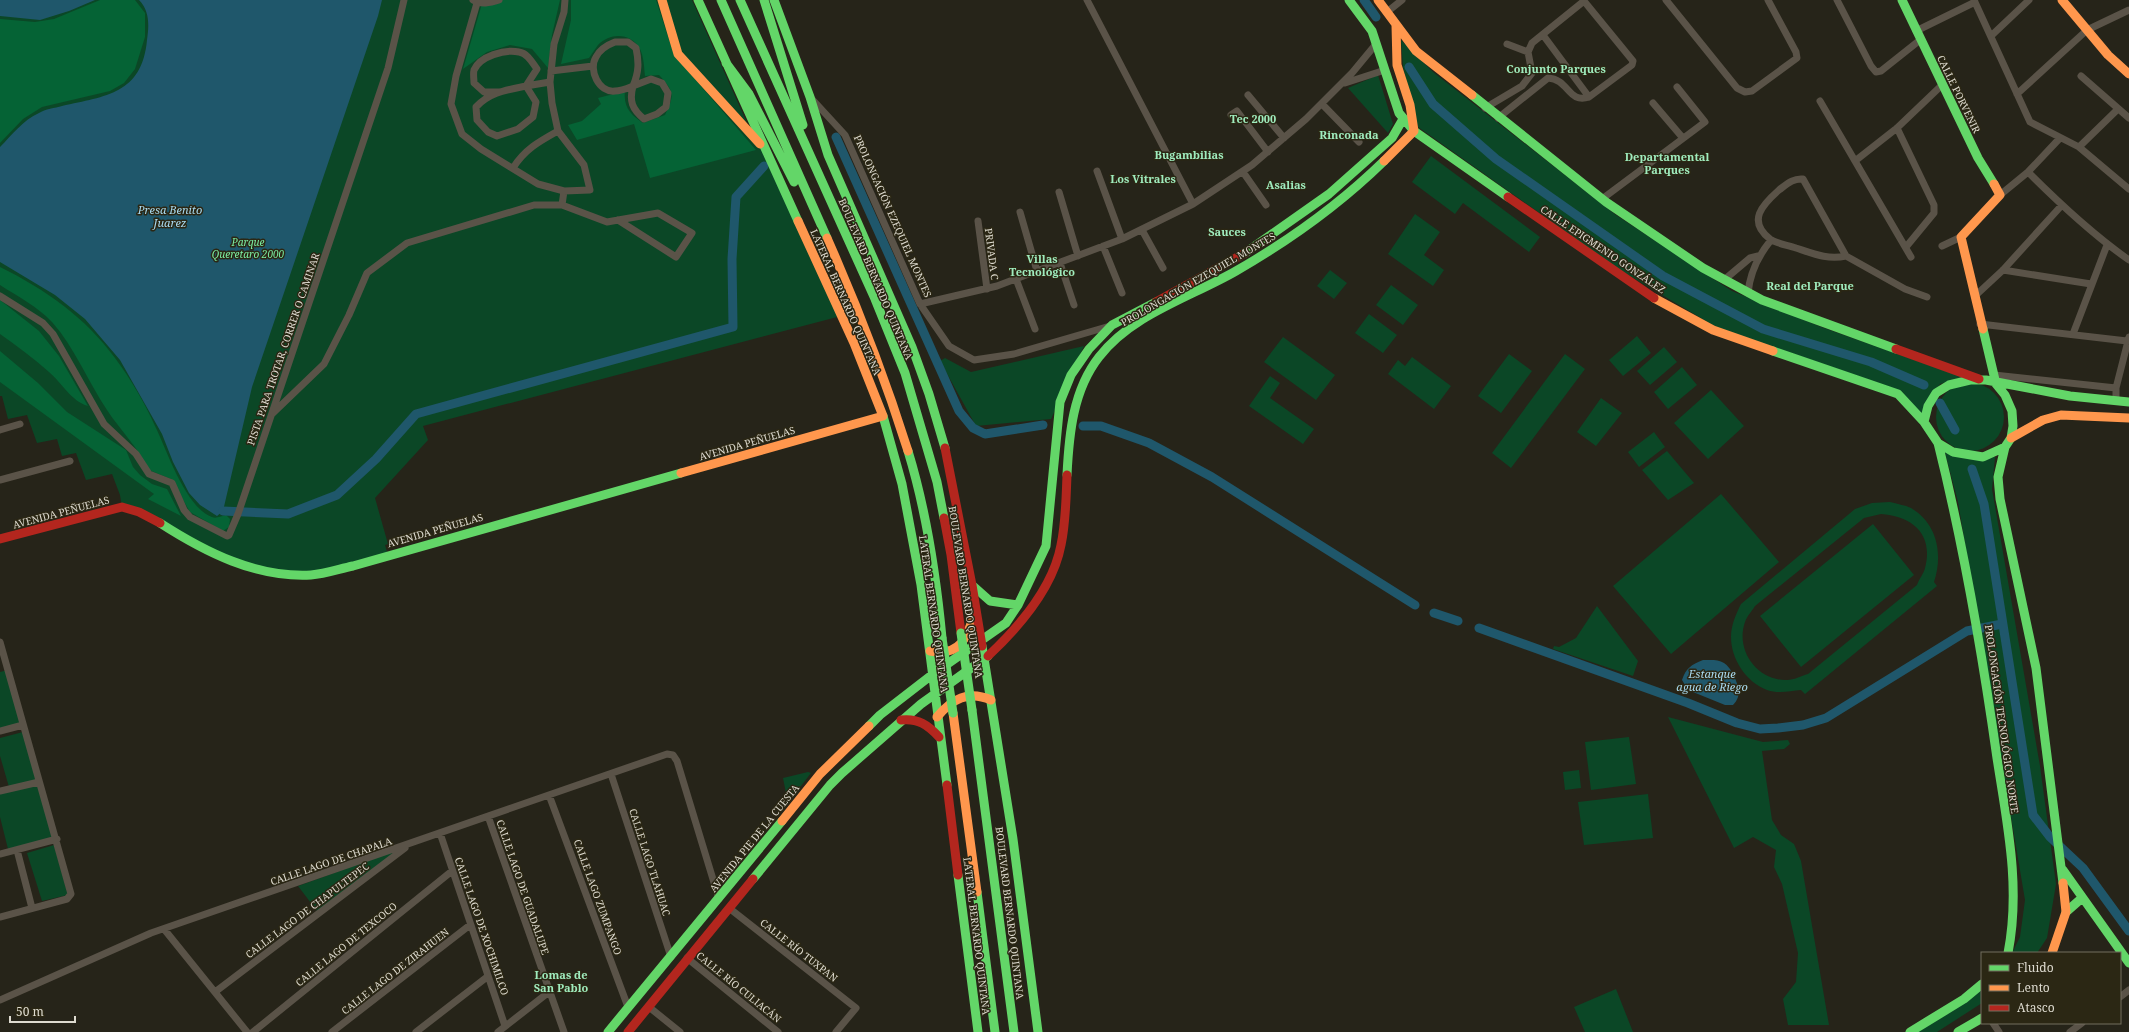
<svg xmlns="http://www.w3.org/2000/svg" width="2129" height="1032" viewBox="0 0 2129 1032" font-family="'Noto Serif',serif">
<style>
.green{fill:#0b4726;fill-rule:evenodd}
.forest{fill:#056335}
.water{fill:#1f576b}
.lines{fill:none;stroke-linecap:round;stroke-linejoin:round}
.canal{stroke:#1f576b;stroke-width:9}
.street{stroke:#5a5348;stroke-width:7}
.fast{stroke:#63d668;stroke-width:9}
.slow{stroke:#ff974d;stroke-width:9}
.jam{stroke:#b3261e;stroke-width:9}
.fast-bridge{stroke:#63d668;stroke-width:9}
.labels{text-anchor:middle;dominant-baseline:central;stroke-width:3;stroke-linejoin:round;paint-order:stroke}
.street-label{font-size:10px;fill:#dedbd0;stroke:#2b2714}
.park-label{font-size:10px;font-style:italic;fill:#7cf0a5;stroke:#2b2714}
.neighbourhood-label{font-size:11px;font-weight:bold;fill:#9fecbe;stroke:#2b2714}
.water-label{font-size:11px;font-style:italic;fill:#a8daf0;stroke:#2b2714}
</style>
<rect width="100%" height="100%" fill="#262419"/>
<path class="green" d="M0,0H692L752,134L766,151L841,316L423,426L428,440L375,498L388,544L385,545L388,555L322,573L274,572L219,556L122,507L120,495L112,474L86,480L76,453L62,456L57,439L37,443L27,415L8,419L2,396H0Z
M1401,40L1433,72L1616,215L1732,291L1824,328L1963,377L1940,384L1921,414L1901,391L1716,327L1620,270L1418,127L1403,67Z
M1378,75L1393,124L1388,133L1348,88Z
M1431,156L1540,237L1529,252L1463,203L1455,214L1412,182Z
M1415,214L1440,232L1424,255L1444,270L1433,286L1388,254Z
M1330,270L1347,283L1334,299L1317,286Z
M1391,285L1418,305L1403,325L1376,305Z
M1369,314L1397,335L1383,353L1355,333Z
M1637,336L1651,353L1623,376L1609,360Z
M1283,337L1335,375L1316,400L1264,362Z
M1084,346L1051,419L976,426L940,361L945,358L971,372Z
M1664,347L1677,362L1650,385L1637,371Z
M1509,354L1532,371L1501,413L1478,396Z
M1565,354L1585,369L1511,468L1492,453Z
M1412,357L1451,386L1434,409L1388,374L1398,360L1405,366Z
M1682,367L1697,385L1668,409L1654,392Z
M1270,376L1280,383L1270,398L1314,429L1303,444L1249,406Z
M1936 417a34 34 0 1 1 68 0a34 34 0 1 1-68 0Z
M1711,390L1744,426L1708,459L1674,423Z
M1601,398L1622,413L1596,446L1577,432Z
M1654,432L1665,447L1639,467L1628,452Z
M1944,449L1995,457L1992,489L2040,766L2056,884L2047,938L2037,953H2012L2020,937L2025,900L1958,502Z
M1667,451L1694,483L1668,500L1642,470Z
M1721,494L1779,562L1671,654L1613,586Z
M1890,502C1897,504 1905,505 1911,508C1938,524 1943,555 1934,582L1937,586L1805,694L1801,690C1790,691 1778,694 1767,690C1746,682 1731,659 1731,637C1731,625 1736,614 1741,604L1855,509L1872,503ZM1881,514C1912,516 1934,534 1925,568C1924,573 1919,579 1917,585L1808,674C1801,676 1794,680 1787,680C1757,681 1735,650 1745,622C1747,616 1752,611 1755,606L1864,518Z
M1873,524L1914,575L1801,667L1760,616Z
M1597,606L1638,661L1633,676L1553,649L1554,646L1559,647L1576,638Z
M8,670L22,724L0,730V672Z
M1668,717L1763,742L1788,740L1790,744L1784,749L1762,751L1772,820L1781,835L1794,844L1801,861L1829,1025H1788L1783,999L1796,982L1798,953L1782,884L1774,867L1776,850L1753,837L1734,848Z
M23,732L57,838L8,849L0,817V791L9,787L0,756V738Z
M1629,737L1636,784L1591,790L1585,742Z
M1579,770L1581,788L1565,790L1563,772Z
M808,772L811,773L788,803L783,778Z
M1648,794L1653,838L1584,845L1578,802Z
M54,845L68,895L42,901L27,853Z
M398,850L317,911L298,886Z
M1982,987V1003L1937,1032H1917Z
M1616,989L1633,1032H1585L1574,1007Z"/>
<path class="forest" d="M100,0H135L145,13V37L135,69L124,83L110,91L42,107L23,119L0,143V19L35,22L54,19Z
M483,0H560L552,35L548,68L532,49L510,45L487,52L463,69Z
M571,0H656L674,55L756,150L650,178L634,124L577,140L568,125L582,121L601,104L598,98L625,91C623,107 631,115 643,123L665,115C675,95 674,91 659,75L645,76C644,68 644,57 640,49C631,33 611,32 598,45C595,49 592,54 589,58L561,64L571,20Z
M0,267C45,289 86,318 115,358C130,378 145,403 155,426C167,450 185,507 212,517C216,519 222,516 226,515L230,519L229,527L223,531L190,512L171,479L149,470C138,447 120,430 107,410C88,382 75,348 52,322C38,307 17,296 0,285Z
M0,300L39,331L59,356L88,406C71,401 62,383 49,372C33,358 17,346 0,334Z
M0,351L38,383L67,412L126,450L133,467L140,475L152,484L167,489L181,516L148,499L154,494L0,382Z"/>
<path class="water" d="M0,0H95L69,11L40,20L0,16Z
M139,0H382L378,16L252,387L223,511L217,516L200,505L189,493L173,462L162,434L120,360L85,319L55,295L0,262V147C12,135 23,120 39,113C45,109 55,108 62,106C106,96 142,94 147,40C149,26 150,11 139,0Z
M1703,660C1710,660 1718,659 1724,663C1732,668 1741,688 1738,697C1737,700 1735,703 1733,705H1725L1688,690L1682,680C1686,668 1691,665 1703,660Z"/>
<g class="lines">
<path class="canal" d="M1364,0L1376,17
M1409,67L1433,104L1496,159L1663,276L1763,329L1871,362L1924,385
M836,137L959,411L973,428L985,434L1043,425
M1940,403L1955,430
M1083,426H1101L1149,443L1212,477L1415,605
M1972,469L1984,504L2033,815L2050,837L2083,868L2129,931
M223,511L288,514L337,495L376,459L416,414L733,327L732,259L736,197L764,166
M1434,613L1458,621
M1479,628L1688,703L1737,723L1760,729L1778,728L1803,725L1826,718L1967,631L2002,624"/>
<path class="street" d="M473,0C481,5 490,3 499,0
M1087,0L1193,204
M1666,0L1737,88L1745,92L1752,91L1797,58L1796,52L1768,0
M1837,0L1871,66L1876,72L1881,71L1920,40
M1974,0L2030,122L2079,147L2129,189
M477,3L456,76L451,104L462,134L481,149L538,184L564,191
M1387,12L1402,0
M1916,31L1975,2
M1543,35L1589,97
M1991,36L2029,0
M615,42H628L636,48C639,62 639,72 633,86C628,88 621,91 615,91C599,93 588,70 596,57C600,49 607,45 615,42Z
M1507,44L1528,52
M551,71L593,66
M2081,76L2129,118
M651,79L662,83L668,93L666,107L657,114L644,119C632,109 629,101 633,86Z
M1345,83L1385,70
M499,92H484L474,83C474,79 473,74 474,70C480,56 505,49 519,52C527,53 532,62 537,69L526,86C507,90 490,92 476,107L477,120L488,132L497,136L518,129L533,117L536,102L526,86L550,82
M2017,94L2087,30L2129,10
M1248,95L1284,138
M811,98L845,135L920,304L949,346L974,360L1014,354L1110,326
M1820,101L1911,257
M1653,103L1682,137
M1322,104L1359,142
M1485,108L1522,86L1532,73L1528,52L1532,43L1584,1L1633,61L1632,65L1589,97C1568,104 1569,79 1548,78L1498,118
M1231,115L1237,111L1268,152
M1897,128L1934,205V213L1906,247
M2079,147L2118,109
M1855,161L1897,128L1942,85
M513,168C525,149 540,141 558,131
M1097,171L1122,239
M1243,172L1266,205
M2028,172C2060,204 2092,234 2129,260
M1059,192L1078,256
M2000,195L2028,172L2060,138
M1602,199L1705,122L1677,87
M562,205L564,191L590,190L584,165L558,131L552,103L550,82L554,44L564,12L565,0
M1020,212L1037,271
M978,221L987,289
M1142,230L1163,268
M1103,246L1122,293
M1942,246L1961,237
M1846,256L1803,179C1793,178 1787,184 1779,190C1762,205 1747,221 1770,239C1777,244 1788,245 1796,248C1814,254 1828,260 1846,256L1905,289L1927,297
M1060,263L1074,305
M2003,270L2091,284
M1016,279L1035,329
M1724,280L1750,258L1758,256
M1748,293C1750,272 1758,256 1771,240
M0,296L43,323L53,334L104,424L136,454L149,474L172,483L184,510L190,517L227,536L229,535L238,514L388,68L404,0
M1975,296L2003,270L2062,205
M920,304L997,286L1122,239L1193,204L1252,165L1306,119L1352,73L1376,44
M1980,324L2127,341
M2073,334L2107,245
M1994,375L2116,388
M2116,401V388L2129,337
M272,414L324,364L349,315L367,273L407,243L534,205H562L607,222L658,213L692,233L676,257L618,220
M0,430L20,424
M0,480L70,461
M0,642L71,894L67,899L0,917
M0,731L23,725
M611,774L671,957
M0,791L39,782
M549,795L628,1007
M488,816L564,1032
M440,833L505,1026
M17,850L32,908
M0,854L57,839
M729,908L856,1008L836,1032
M164,929L247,1032
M687,958L778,1032
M215,992L405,848
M2120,997L2129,990
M0,1000L151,933L667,754L673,755L677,761L719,899
M649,1007L680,1032
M1993,1023L1999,1032
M253,1032L452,871
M332,1032L470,925
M416,1032L487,977
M498,1032L549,992
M2070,1032L2082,1023"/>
<path class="fast" d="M698,0L798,221
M721,0L827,238
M740,0L875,299L905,373L937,482L944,518
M764,0L803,125
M774,0L810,97L828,155L912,347L929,394L945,448
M1349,0L1372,31L1399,113L1414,131L1508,197
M1902,0L1978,158L1994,184
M726,63L749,94L794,182
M1472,95L1606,202L1703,268L1762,300L1896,349
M1245,253L1329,194L1392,138L1403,119
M1773,351L1898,394L1924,422L1938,443L1953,452L1983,457L2005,447L2011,438L2013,426L2012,411L2005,395L1996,384L1983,329
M883,416L902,484L921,585L947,785
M1924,422L1928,406L1936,393L1949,385L1970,380H1986L2070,396L2129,402
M1938,443C1964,547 1982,652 1997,758C2007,823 2021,887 2008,953
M2005,447L1998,477L2000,499L2036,668L2063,883
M908,451C927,513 936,574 942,638
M1067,475C1069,434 1073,390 1099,357C1132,314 1191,297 1236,271C1290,240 1340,204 1384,161
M160,523C205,552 256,578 311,575C325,574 339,569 353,566L681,473
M972,585L990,601L1018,605
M982,646L1013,839L1038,1032
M972,710L1014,1032
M869,726L880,715L933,674L1006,623L1018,605L1046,546L1060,402L1071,375L1089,349L1112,325L1156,302
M2063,870L2129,963
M958,875L978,1032
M753,879L830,785L842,773L921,704L988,656
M977,892L995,1032
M2066,912L2082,898
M608,1032L782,821
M1910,1032L1964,999L1982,984
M1958,1032L1982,1018"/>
<path class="slow" d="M662,0L678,54L760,144
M1378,0L1416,51L1472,95
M2062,0L2108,55L2129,74
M1384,161L1414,131L1410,105L1397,65L1396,25
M798,221L854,343L883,416
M827,238C858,308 885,378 908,451
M1654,298L1713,330L1773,351
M1983,329L1961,237L2000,195L1994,184
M2011,438L2043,420L2061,415L2129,418
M681,473L883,416
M930,651C960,657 968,637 974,613
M953,713L977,892
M937,717C952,699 968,690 991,700
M782,821L820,774L869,726
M2052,953L2066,912L2063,883"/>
<path class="jam" d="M1508,197L1654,298
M1156,302L1245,253
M1896,349L1979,379
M945,448L972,585L982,646
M944,518L951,555L961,633
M0,539L122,507L139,512L160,523
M988,656C1019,627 1053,588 1061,545C1066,522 1066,498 1067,475
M901,720C918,718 928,725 939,737
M947,785L958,875
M628,1032L753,879"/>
<path class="fast-bridge" d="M961,633L972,710
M942,638L953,713"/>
</g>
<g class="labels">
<g class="street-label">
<text transform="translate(1959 94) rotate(64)">CALLE PORVENIR</text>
<text transform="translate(893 216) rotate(66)">PROLONGACIÓN EZEQUIEL MONTES</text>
<text transform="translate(1603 249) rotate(34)">CALLE EPIGMENIO GONZÁLEZ</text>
<text transform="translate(992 254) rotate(83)">PRIVADA C</text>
<text transform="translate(876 279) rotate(67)">BOULEVARD BERNARDO QUINTANA</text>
<text transform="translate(1198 279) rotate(-30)">PROLONGACIÓN EZEQUIEL MONTES</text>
<text transform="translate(846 302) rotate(66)">LATERAL BERNARDO QUINTANA</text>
<text transform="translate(283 349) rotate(-71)">PISTA PARA TROTAR, CORRER O CAMINAR</text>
<text transform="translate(747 443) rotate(-16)">AVENIDA PEÑUELAS</text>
<text transform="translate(61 512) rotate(-15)">AVENIDA PEÑUELAS</text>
<text transform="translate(435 530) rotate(-16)">AVENIDA PEÑUELAS</text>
<text transform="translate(966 592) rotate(81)">BOULEVARD BERNARDO QUINTANA</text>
<text transform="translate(934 614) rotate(82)">LATERAL BERNARDO QUINTANA</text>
<text transform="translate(2002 719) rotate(82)">PROLONGACIÓN TECNOLÓGICO NORTE</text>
<text transform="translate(754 838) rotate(-51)">AVENIDA PIE DE LA CUESTA</text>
<text transform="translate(331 861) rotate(-19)">CALLE LAGO DE CHAPALA</text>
<text transform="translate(650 862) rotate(72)">CALLE LAGO TLAHUAC</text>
<text transform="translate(523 887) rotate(71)">CALLE LAGO DE GUADALUPE</text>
<text transform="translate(598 897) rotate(70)">CALLE LAGO ZUMPANGO</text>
<text transform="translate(307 910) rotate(-37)">CALLE LAGO DE CHAPULTEPEC</text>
<text transform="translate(1010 913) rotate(83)">BOULEVARD BERNARDO QUINTANA</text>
<text transform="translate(482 926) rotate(71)">CALLE LAGO DE XOCHIMILCO</text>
<text transform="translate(977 936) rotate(83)">LATERAL BERNARDO QUINTANA</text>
<text transform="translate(346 944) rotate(-39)">CALLE LAGO DE TEXCOCO</text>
<text transform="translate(799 950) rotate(38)">CALLE RÍO TUXPAN</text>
<text transform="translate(395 971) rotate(-38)">CALLE LAGO DE ZIRAHUEN</text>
<text transform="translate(739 987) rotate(39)">CALLE RÍO CULIACÁN</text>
</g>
<g class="park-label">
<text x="248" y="242">Parque<tspan x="248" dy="12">Queretaro 2000</tspan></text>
</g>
<g class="neighbourhood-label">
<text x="1556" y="68">Conjunto Parques</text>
<text x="1253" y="118">Tec 2000</text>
<text x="1349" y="134">Rinconada</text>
<text x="1189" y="154">Bugambilias</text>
<text x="1667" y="156">Departamental<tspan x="1667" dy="13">Parques</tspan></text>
<text x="1143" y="178">Los Vitrales</text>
<text x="1286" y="184">Asalias</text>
<text x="1227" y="231">Sauces</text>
<text x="1042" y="258">Villas<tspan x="1042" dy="13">Tecnológico</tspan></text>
<text x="1810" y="285">Real del Parque</text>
<text x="561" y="974">Lomas de<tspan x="561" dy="13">San Pablo</tspan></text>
</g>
<g class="water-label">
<text x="170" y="209">Presa Benito<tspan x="170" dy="13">Juarez</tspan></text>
<text x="1712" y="673">Estanque<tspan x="1712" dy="13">agua de Riego</tspan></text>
</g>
</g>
<rect x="1981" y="952" width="140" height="72" fill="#2b2714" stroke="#736f5f"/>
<rect x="1989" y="965" width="20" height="6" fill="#63d668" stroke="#736f5f"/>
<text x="2017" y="972" font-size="12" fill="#dedbd0">Fluido</text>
<rect x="1989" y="985" width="20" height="6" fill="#ff974d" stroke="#736f5f"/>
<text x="2017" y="992" font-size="12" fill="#dedbd0">Lento</text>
<rect x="1989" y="1005" width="20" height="6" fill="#b3261e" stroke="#736f5f"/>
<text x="2017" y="1012" font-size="12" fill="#dedbd0">Atasco</text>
<path d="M10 1016v6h65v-6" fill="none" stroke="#dedbd0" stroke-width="2"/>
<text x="16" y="1016" font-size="12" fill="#dedbd0" stroke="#2b2714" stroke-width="3" paint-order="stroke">50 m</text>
</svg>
